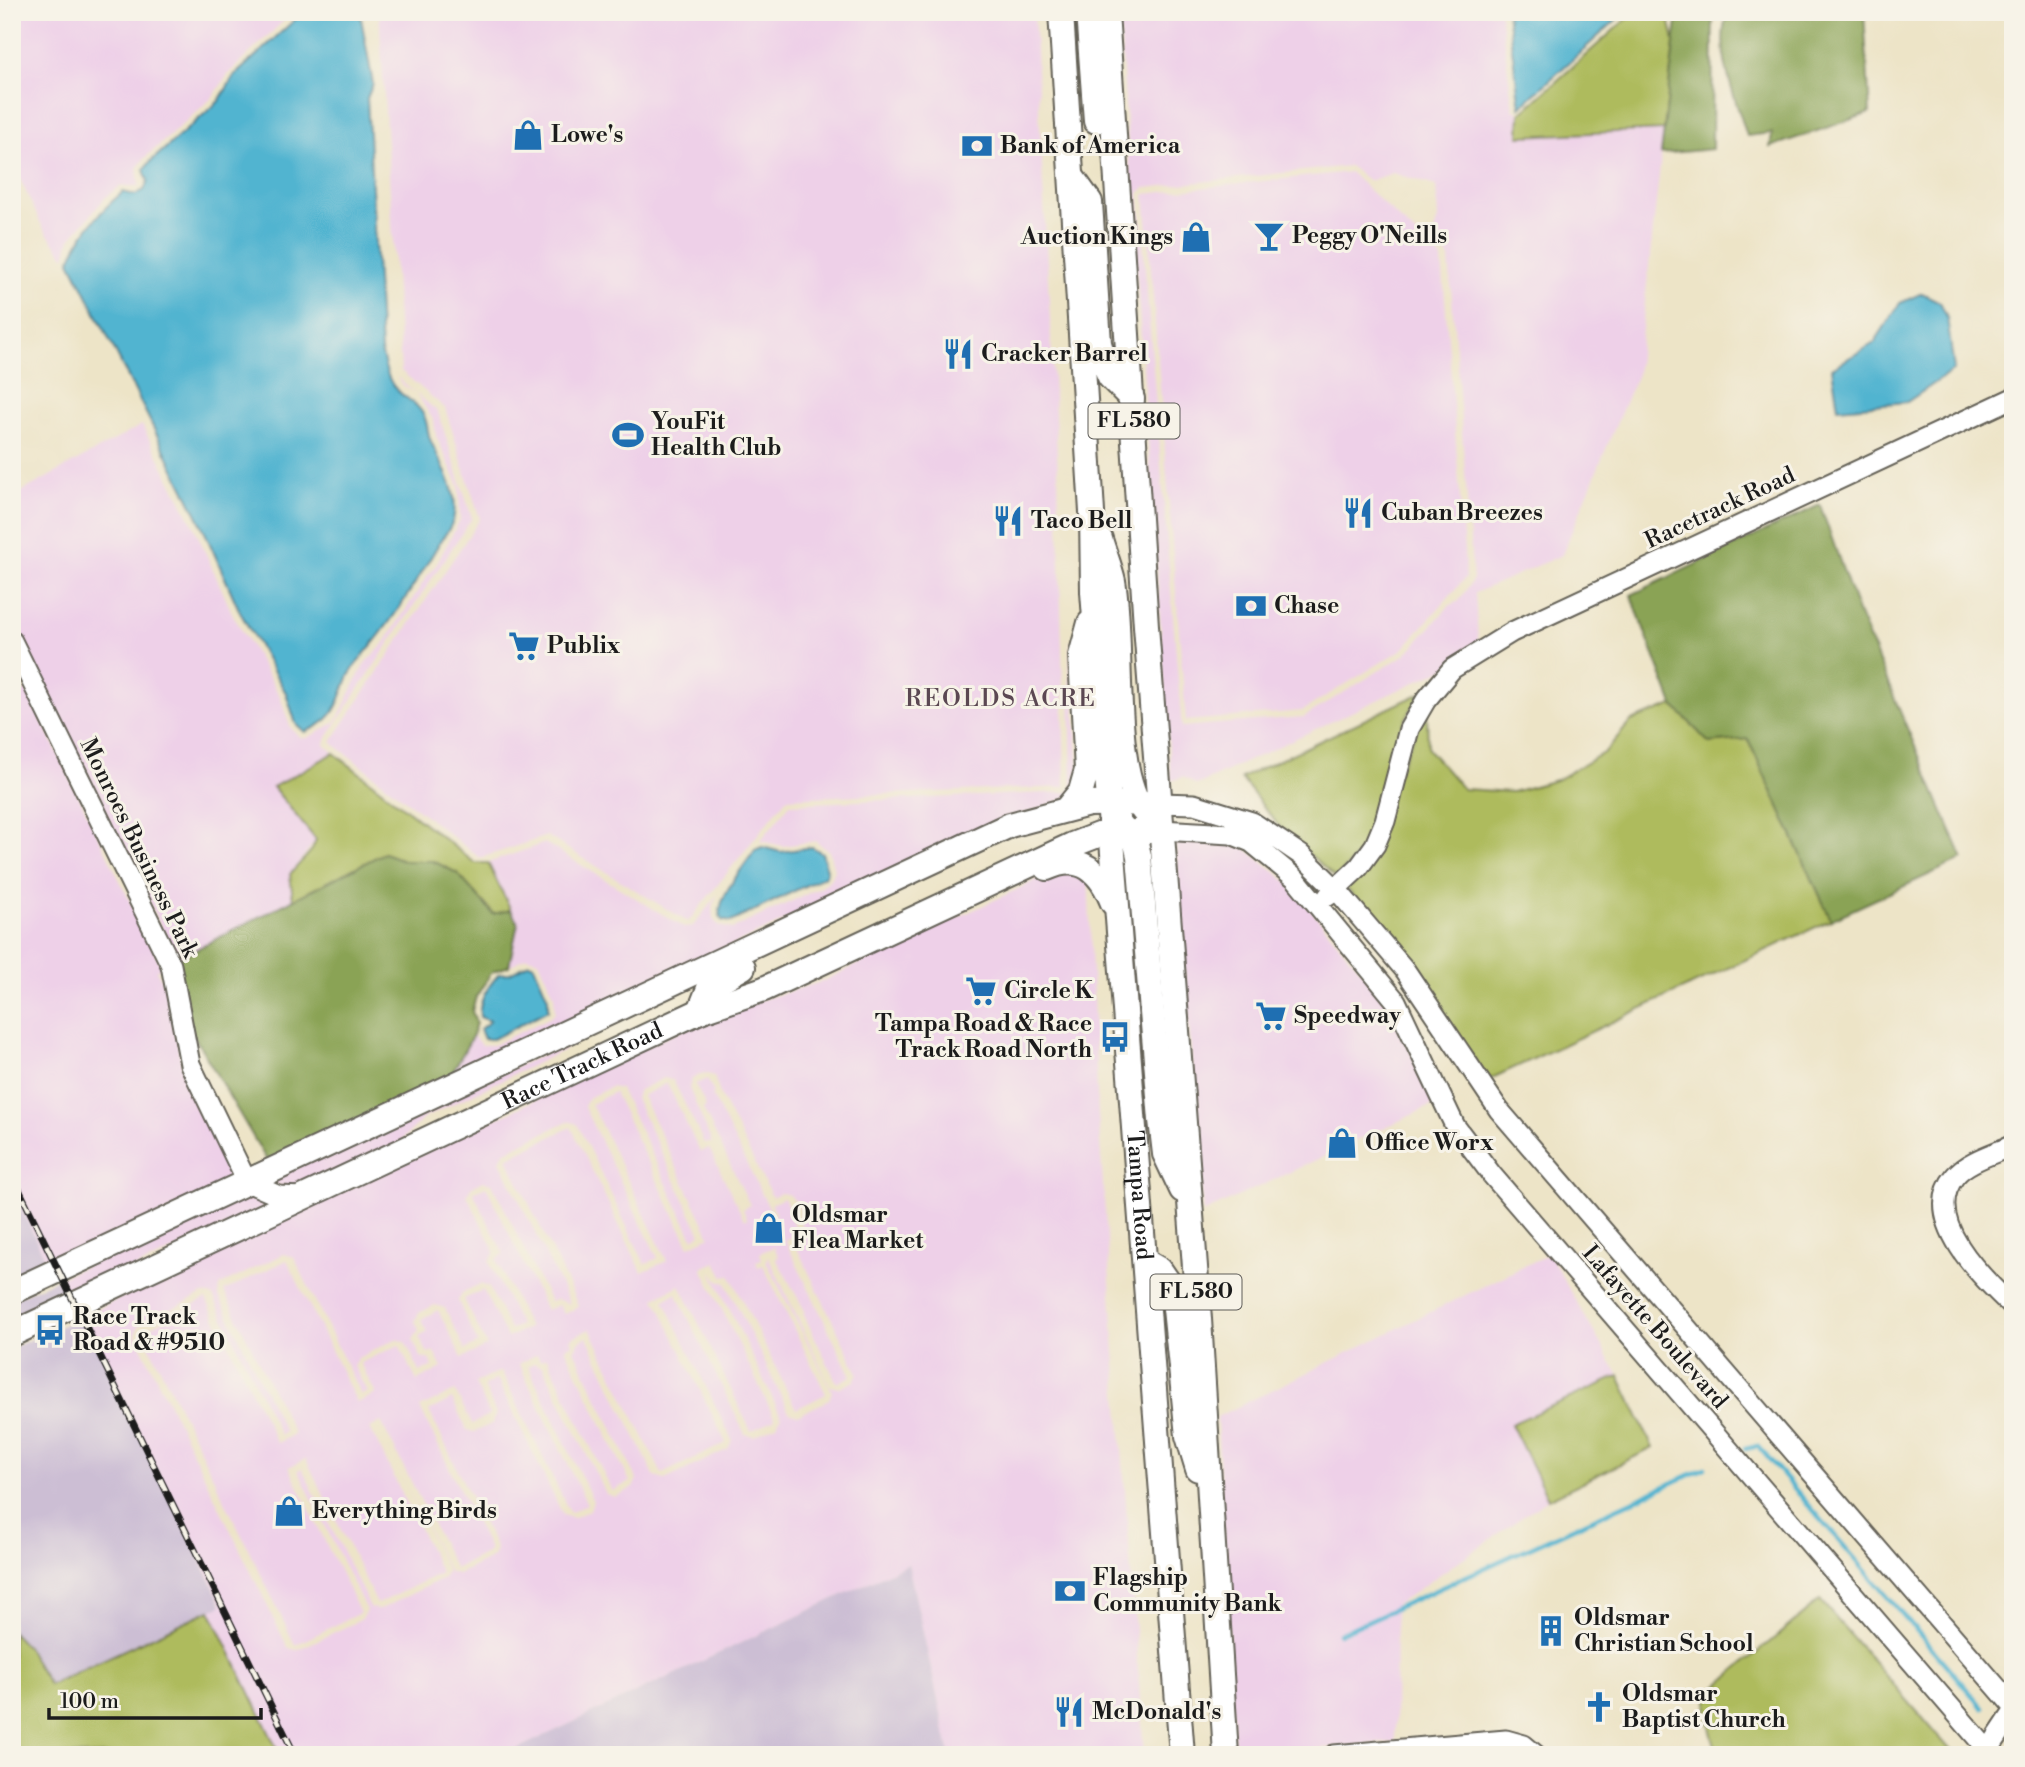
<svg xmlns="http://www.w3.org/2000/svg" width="2025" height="1767" viewBox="0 0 2025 1767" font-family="'Libre Bodoni',serif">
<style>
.built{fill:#eed0e8;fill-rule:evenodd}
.industrial{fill:#ccbed4}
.green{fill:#aebb5d;stroke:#656c3c;stroke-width:2}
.forest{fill:#8aa354;stroke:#536038;stroke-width:2}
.water{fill:#51b4d0;stroke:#366876;stroke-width:2}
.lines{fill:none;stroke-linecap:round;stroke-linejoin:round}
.stream{stroke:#51b4d0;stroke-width:4.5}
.minor-casing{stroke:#656258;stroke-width:23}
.major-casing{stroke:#656258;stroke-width:28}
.minor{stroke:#fff;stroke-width:19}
.major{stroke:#fff;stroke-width:24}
.rail-casing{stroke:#1c1c1c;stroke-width:7}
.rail{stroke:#f7f3e8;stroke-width:4.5;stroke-dasharray:13;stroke-linecap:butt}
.labels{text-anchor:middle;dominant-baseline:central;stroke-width:6;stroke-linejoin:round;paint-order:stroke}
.shield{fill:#f7f3e8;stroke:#5e5c59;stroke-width:2}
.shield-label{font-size:21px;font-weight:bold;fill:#1c1c1c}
.poi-label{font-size:23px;font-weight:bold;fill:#1c1c1c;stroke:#f7f3e8;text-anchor:start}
.street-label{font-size:23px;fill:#1c1c1c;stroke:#f7f3e8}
.neighbourhood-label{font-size:24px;letter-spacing:2px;fill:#5b4852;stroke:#f7f3e8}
</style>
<rect width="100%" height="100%" fill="#f7f3e8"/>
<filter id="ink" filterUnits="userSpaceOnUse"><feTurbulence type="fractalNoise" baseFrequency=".0143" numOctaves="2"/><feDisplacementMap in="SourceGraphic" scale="14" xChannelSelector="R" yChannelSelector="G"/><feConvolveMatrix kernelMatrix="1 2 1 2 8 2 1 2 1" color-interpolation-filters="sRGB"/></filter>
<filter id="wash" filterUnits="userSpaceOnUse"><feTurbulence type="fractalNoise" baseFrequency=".00686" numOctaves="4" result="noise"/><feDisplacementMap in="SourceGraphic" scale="28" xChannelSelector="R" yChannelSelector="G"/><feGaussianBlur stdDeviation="1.57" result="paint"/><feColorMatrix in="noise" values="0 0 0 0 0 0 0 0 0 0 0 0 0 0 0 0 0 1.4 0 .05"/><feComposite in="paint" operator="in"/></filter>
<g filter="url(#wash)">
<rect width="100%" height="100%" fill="#ede4c7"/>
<path class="built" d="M12,12H293L229,73L213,97L145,158L137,168L139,186H121L106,197L70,239L65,257L43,228L12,162Z
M379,12H1034L1058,473L1065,787L787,798L688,922L547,836L480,858L331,742L480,519L445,408L401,371Z
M1119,12H1500L1513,109L1520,114V136L1664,130L1637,374L1562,555L1475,593L1479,652L1197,785L1183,777L1171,781ZM1349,166L1369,181L1393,173L1436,186L1438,218L1434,232L1438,245L1449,258L1473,579L1459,601L1449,606L1406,654L1304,717L1182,727L1139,193L1145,188Z
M1350,172L1442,259L1466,577L1403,649L1302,711L1186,721L1145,194Z
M397,377L438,412L472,518L326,739L325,745L334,753L273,787L316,840L290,874L293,900L177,959L12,622V497L142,425L193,524L233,615L280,696L290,727L301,738H307L336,722L364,665L384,644L429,573L435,567L460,520L459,486L436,436L434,421L416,393L401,384Z
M1069,633L1079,770L1074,789L1065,799L971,833L449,1079L473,1035L481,1045H493L549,1018L555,1012L554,995L539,960L527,957L509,966L518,923L488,863L545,843L685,928L693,926L718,894L712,906L713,919L719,926L732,929L822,887L831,878L834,869L829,851L816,841L783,846L760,841L790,804L1069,792L1072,787Z
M27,690L162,967L156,970L168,992L182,1066L237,1179L49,1267L12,1189V696Z
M1175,837L1228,841L1246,849L1289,883L1389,1005L1435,1104L1203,1213Z
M1058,870L1088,876L1098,1114L1144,1755H950L908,1564L504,1755H280L210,1610L222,1604L83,1316L715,1014L821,982ZM704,1073L714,1076L721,1097L772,1197L781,1193L790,1195L798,1205L801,1211L798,1218L804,1230L801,1238L794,1242L858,1373L854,1381L840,1388L830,1386L768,1256L766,1261L832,1391L829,1400L798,1415L789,1412L726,1283L718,1280L711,1271L781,1416L777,1425L754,1436L745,1434L676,1293L664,1300L732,1440L728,1449L665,1480L655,1477L587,1337L580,1341L574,1350L637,1479L633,1488L615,1497L606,1494L543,1366L534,1363L528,1366L593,1501L590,1510L573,1518L563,1515L497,1379L484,1386L496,1414L492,1424L474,1432L467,1430L452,1399L429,1411L496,1549L493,1557L458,1574L449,1572L394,1461L447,1570L443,1578L379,1610L370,1607L302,1468L298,1470L366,1610L362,1619L297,1650L288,1648L135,1334L139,1325L203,1294L213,1296L280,1435L285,1432L218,1294L221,1285L284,1254L294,1257L361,1395L367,1392L354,1366L358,1358L396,1339L405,1342L420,1372L433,1366L430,1360L421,1357L413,1340L419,1330L415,1321L419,1313L435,1305L445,1308L465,1350L478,1343L458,1301L462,1293L480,1284L489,1287L510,1330L520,1325L489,1262L495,1252L467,1195L471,1187L483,1181L492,1183L550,1302L556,1299L570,1304L500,1161L504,1152L568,1121L577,1124L645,1264L658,1258L584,1107L588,1098L611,1087L620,1089L693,1238L701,1234L635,1098L639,1090L664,1078L673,1080L704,1143H712L689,1088L692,1079Z
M577,1039L564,1050L424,1118L396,1146L302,1190L264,1182Z
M707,1079L714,1093L712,1095L773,1216L776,1214L771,1204L784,1198L789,1209L792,1208L795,1214L790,1217L798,1233L785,1240L851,1376L837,1383L803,1313L805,1311L776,1258L779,1257L774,1247L760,1253L762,1259L756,1262L758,1267L763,1265L826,1394L796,1409L730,1275L724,1277L716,1262L702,1268L775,1419L751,1431L680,1285L655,1298L726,1443L662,1474L590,1329L571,1338L573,1344L565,1348L630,1482L612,1491L547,1357L540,1360L537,1354L519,1364L587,1504L570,1513L501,1371L475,1383L490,1415L472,1424L455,1391L420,1408L490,1551L455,1569L381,1422L370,1428L441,1573L377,1604L306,1459L289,1467L360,1613L295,1645L142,1331L206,1299L277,1443L294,1434L224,1291L287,1260L357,1403L376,1394L360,1363L399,1345L417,1381L442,1368L434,1352L428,1354L419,1337L428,1332L421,1319L438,1310L462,1358L487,1346L464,1299L483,1290L507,1338L529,1328L496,1259L504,1254L473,1192L486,1186L546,1310L559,1305L564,1314L579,1307L507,1158L571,1127L642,1272L667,1261L591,1104L614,1092L689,1246L710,1236L642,1096L667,1083L700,1152L709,1148L744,1219H747L743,1209L750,1205L703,1109L706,1106L695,1084Z
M246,1191L275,1203L71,1298L57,1279Z
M1549,1254L1619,1376L1512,1424L1548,1499L1396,1605L1395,1742L1235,1755L1217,1417Z"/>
<path class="industrial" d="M12,1189L49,1267L12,1284Z
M57,1279L71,1298L12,1326V1300Z
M83,1316L222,1605L49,1685L27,1648L12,1632V1348Z
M908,1564L950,1755H504Z"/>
<path class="green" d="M1634,12H1668L1674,42L1664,130L1519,136L1520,114Z
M1421,693C1415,704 1407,715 1402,726C1373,786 1393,825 1336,878L1282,830L1241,778Z
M1673,705L1709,743L1748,739L1831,920L1488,1080L1412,965L1347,889L1416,731L1427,713L1428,749L1463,789L1512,792L1556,780L1605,752L1631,721Z
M334,753L475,863H488L511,910L494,914L457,873L433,861H406L384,853L293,900L290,874L312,850L316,840L273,787Z
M1619,1376L1653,1448L1548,1499L1511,1424Z
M1820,1600L1954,1754L1953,1755H1718C1712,1734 1702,1711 1711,1691Z
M210,1610L280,1755H12V1632L27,1648L49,1685Z"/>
<path class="forest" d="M1678,12H1713L1712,149L1661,154Z
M1728,12H1864L1870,113L1770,147L1772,133L1747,136C1736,100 1713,49 1728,12Z
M1820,505L1859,615L1963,859L1831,920L1748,739L1709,743L1673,705L1631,595Z
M384,853L406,861H433L457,873L493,914L511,910L518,923L509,966L492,972L476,997L472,1011L476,1022L473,1035L449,1079L269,1164L191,1031L177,959Z"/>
<path class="water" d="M303,12H359L361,18L373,84L367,98L381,350C384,362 387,380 396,389C405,399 416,401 423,414C428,422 427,431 430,439C440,464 461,491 453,520C450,531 442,537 437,547C415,584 391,624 360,659C335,688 349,715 305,732L296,724L286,693L240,612L200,521L70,261C80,234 100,211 123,192L135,195L144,190L148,181L144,170L150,162L219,101L234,76Z
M1507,12H1625L1520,107Z
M1922,293L1940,302L1947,317L1954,370L1907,402L1838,408L1832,368L1874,343L1900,303Z
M762,847L781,852L812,847L822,853L827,870L825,876L731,922L722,920C712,902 745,866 755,850Z
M529,963L534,965L548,998V1010L493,1039H484L480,1029L490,1021L480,1017C478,1001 489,985 499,974L510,973Z"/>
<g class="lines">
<path class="stream" d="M1745,1449L1758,1446L1983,1708
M1339,1634L1705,1468"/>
</g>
</g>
<g filter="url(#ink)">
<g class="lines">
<defs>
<path id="minor" d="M12,641L171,965L190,1064L247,1182L279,1196L303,1197
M1159,803L1194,804L1252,822L1301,855L1336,889L1405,970L1499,1110L2013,1706
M1161,830L1231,834L1251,842L1295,878L1396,1001L1455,1126L1492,1175L1992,1755
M1328,896L1359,867L1375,845L1385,821L1409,729L1426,700L1452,669L1512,632L2013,398
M2013,1145C1996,1153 1967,1161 1955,1176C1920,1219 1983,1279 2013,1307
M1334,1755L1506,1740L1524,1745L1536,1755
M1985,1755L2013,1713"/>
<g id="major">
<path id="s1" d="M1061,12L1092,512L1093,592L1182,1755"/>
<path d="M1088,12L1096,121"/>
<path d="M1106,12L1146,626L1199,1319L1226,1755"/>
<path d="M1072,177L1090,202L1099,343L1106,368L1110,377L1132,399"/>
<path d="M1100,539C1104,553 1110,567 1113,581C1124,638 1109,774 1146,814"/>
<path d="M1068,807L1081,791L1087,770L1081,656L1090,623"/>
<path d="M1118,822L1136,843L1139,856L1161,1120L1165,1154L1182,1190"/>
<path d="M1047,868C1081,852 1101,872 1113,903"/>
<path d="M700,1011L710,986L743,967"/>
<path d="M1146,1262L1160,1270L1173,1289L1188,1436L1198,1469"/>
<path d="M12,1292L1010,825L1089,804L1159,803"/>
<path id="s2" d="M12,1334L700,1011L764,989L1072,845L1098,835L1161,830"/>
</g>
</defs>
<use href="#minor" class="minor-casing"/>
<use href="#major" class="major-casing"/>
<use href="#minor" class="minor"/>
<use href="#major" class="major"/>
<defs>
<path id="rail" d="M12,1175L295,1755"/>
</defs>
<use href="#rail" class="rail-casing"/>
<use href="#rail" class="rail"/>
</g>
</g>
<defs>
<symbol id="shop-bare" viewBox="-9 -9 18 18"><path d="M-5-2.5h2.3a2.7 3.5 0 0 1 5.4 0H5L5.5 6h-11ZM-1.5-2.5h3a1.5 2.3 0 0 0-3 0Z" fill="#1f6fb2" stroke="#f7f3e8" stroke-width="2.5" paint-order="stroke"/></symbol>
<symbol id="bank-bare" viewBox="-9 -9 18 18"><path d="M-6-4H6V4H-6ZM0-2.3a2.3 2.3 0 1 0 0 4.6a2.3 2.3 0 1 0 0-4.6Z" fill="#1f6fb2" stroke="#f7f3e8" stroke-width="2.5" paint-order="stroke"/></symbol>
<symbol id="bar-bare" viewBox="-9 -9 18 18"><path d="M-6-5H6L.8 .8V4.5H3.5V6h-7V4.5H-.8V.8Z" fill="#1f6fb2" stroke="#f7f3e8" stroke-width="2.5" paint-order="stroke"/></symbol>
<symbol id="restaurant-bare" viewBox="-9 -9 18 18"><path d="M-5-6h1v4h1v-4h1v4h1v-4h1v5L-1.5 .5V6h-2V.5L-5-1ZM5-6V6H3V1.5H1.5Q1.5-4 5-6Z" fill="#1f6fb2" stroke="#f7f3e8" stroke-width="2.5" paint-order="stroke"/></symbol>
<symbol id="stadium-bare" viewBox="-9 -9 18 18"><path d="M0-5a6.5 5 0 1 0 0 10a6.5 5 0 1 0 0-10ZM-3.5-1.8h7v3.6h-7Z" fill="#1f6fb2" stroke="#f7f3e8" stroke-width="2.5" paint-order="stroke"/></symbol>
<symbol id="supermarket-bare" viewBox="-9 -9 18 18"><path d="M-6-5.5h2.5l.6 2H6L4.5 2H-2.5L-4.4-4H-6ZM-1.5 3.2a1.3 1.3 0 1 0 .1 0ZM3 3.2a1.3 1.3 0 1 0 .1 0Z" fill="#1f6fb2" stroke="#f7f3e8" stroke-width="2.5" paint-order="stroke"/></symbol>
<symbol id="bus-bare" viewBox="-9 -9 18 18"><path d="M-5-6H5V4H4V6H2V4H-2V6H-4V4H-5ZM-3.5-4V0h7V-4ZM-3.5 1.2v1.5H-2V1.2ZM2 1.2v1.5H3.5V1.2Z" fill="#1f6fb2" stroke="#f7f3e8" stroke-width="2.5" paint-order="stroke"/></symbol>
<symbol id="building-bare" viewBox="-9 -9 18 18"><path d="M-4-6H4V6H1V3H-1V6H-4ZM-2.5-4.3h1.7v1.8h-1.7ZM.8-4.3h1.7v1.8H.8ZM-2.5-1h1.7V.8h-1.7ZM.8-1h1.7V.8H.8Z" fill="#1f6fb2" stroke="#f7f3e8" stroke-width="2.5" paint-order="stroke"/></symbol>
<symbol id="church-bare" viewBox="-9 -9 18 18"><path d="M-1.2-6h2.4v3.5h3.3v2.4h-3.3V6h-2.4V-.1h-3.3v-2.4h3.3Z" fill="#1f6fb2" stroke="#f7f3e8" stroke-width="2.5" paint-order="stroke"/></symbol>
</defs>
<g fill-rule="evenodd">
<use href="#shop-bare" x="506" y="113" width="44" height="44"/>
<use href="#bank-bare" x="955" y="124" width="44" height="44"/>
<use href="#bar-bare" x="1247" y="214" width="44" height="44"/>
<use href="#shop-bare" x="1174" y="215" width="44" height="44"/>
<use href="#restaurant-bare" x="936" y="332" width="44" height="44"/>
<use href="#stadium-bare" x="606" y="413" width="44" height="44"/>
<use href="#restaurant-bare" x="1336" y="491" width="44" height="44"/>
<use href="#restaurant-bare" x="986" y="499" width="44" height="44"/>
<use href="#bank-bare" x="1229" y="584" width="44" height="44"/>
<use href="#supermarket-bare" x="502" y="624" width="44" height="44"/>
<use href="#supermarket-bare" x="959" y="969" width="44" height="44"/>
<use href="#supermarket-bare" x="1249" y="994" width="44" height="44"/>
<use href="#bus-bare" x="1093" y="1015" width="44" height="44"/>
<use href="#shop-bare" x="1320" y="1121" width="44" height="44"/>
<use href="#shop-bare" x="747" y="1206" width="44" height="44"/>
<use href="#bus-bare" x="28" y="1308" width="44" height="44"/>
<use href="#shop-bare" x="267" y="1489" width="44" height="44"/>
<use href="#bank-bare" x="1048" y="1569" width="44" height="44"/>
<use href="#building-bare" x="1529" y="1609" width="44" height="44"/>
<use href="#church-bare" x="1577" y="1685" width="44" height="44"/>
<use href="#restaurant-bare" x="1047" y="1690" width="44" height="44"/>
</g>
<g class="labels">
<g class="shield">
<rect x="1088.5" y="403.5" width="91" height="35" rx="5"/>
<rect x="1150.5" y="1274.5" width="91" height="35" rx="5"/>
</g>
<g class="shield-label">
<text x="1134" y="421">FL 580</text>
<text x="1196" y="1292">FL 580</text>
</g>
<g class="poi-label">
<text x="551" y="135">Lowe's</text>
<text x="1000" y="146">Bank of America</text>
<text x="1292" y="236">Peggy O'Neills</text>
<text x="1173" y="237" text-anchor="end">Auction Kings</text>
<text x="981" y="354">Cracker Barrel</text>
<text x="651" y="422">YouFit<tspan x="651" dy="26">Health Club</tspan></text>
<text x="1381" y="513">Cuban Breezes</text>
<text x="1031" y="521">Taco Bell</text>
<text x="1274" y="606">Chase</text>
<text x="547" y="646">Publix</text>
<text x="1004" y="991">Circle K</text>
<text x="1294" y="1016">Speedway</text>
<text x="1092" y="1024" text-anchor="end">Tampa Road &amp; Race<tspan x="1092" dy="26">Track Road North</tspan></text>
<text x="1365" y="1143">Office Worx</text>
<text x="792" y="1215">Oldsmar<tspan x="792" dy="26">Flea Market</tspan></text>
<text x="73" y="1317">Race Track<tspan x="73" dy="26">Road &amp; #9510</tspan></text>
<text x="312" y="1511">Everything Birds</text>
<text x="1093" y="1578">Flagship<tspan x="1093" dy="26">Community Bank</tspan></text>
<text x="1574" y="1618">Oldsmar<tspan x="1574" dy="26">Christian School</tspan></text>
<text x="1622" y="1694">Oldsmar<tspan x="1622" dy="26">Baptist Church</tspan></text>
<text x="1092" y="1712">McDonald's</text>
</g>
<g class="street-label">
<text transform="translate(1720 508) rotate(-25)">Racetrack Road</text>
<text transform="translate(139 848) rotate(64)">Monroes Business Park</text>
<text stroke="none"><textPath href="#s2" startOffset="630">Race Track Road</textPath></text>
<text stroke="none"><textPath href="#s1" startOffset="1186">Tampa Road</textPath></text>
<text transform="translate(1655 1327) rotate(49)">Lafayette Boulevard</text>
</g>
<g class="neighbourhood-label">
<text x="1001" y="699">REOLDS ACRE</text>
</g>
</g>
<rect width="2025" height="1767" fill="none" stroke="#f7f3e8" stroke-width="42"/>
<path d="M49 1708v10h212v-10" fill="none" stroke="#1c1c1c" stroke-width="3.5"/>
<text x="60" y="1708" font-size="21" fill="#1c1c1c" stroke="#f7f3e8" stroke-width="5" paint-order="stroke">100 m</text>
</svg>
